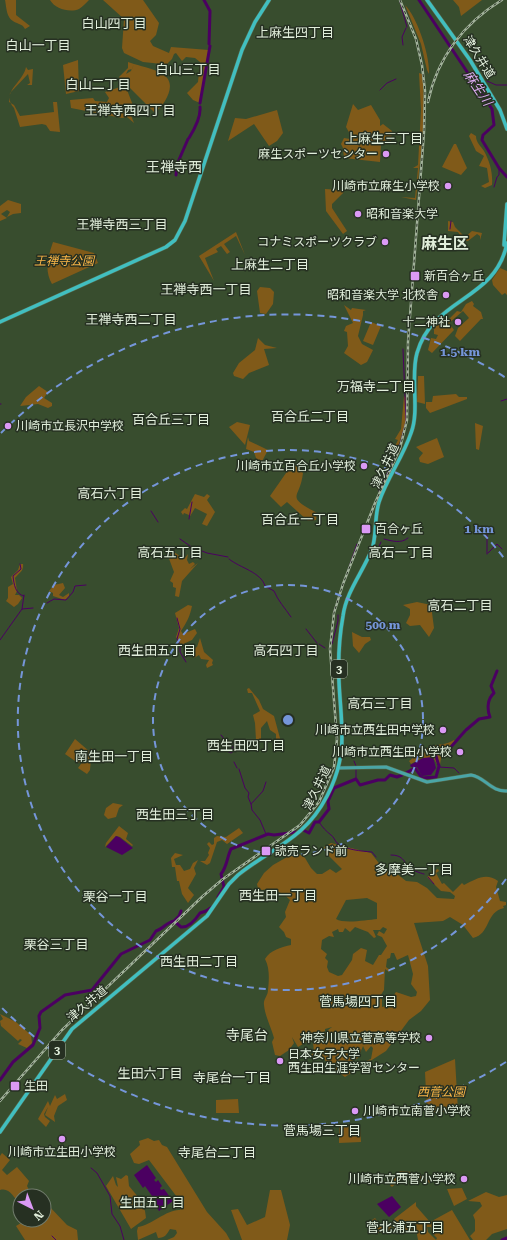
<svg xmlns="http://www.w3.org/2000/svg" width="507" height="1240" viewBox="0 0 507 1240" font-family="'Roboto Serif','Noto Sans JP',serif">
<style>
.green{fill:#805a19;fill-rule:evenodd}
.water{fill:#4b0061}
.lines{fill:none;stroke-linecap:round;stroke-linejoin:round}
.stream{stroke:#4b0061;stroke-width:1}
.river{stroke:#4b0061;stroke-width:3}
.secondary-casing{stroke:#566a4d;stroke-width:4}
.primary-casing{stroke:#566a4d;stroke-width:4.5}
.secondary{stroke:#4aa5a6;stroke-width:3}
.primary{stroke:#41bfc0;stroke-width:3.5}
.rail-casing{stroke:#a2b29b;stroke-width:2.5}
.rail{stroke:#263022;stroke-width:1;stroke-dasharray:3;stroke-linecap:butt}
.ring{fill:none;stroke:#7596d9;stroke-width:2;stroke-dasharray:7 5}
.poi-dot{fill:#db99f5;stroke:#263022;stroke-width:1.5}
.labels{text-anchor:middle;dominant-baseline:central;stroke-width:3;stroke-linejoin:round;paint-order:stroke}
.shield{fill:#263022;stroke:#a9b5a4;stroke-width:1}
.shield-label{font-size:11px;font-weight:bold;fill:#e1eedb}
.street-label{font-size:12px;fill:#e1eedb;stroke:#263022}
.poi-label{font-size:12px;fill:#e1eedb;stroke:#263022;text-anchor:end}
.park-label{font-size:12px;font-style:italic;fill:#fab648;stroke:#263022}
.neighbourhood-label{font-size:13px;fill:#e1eedb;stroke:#263022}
.water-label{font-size:13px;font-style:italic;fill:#dcabf0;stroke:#263022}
.quarter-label{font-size:14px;fill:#e1eedb;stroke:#263022}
.district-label{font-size:16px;font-weight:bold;fill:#e1eedb;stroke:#263022}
.centre{fill:#7596d9;stroke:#263022;stroke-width:2}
.ring-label{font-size:12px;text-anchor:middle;font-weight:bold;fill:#7596d9;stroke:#263022;stroke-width:3;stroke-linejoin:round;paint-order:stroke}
</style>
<rect width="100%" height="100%" fill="#384d2e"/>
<path class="green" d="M5,0H16V15L30,26L25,29C23,25 21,25 17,23C6,19 7,10 5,0Z
M50,0H89C86,3 82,7 79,9C70,13 55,9 50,0Z
M103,0H143L159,23L156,35L150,41L153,46L169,53L171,47L209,50L200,103L193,100L187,93L198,82L200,62L195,58L186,57L182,61L176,53L174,54L172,59L164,67L162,64L143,62L124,53L122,48L124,19Z
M453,0H482L461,16L459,7Z
M405,5C417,17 430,55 429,74L427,70L421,44Z
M78,60L79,91L66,94L63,65Z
M128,62L134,64L132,69L128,70L126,74L131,71L134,64C144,67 156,69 164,75C178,85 164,105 155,113L124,82L134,108L130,113L134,123L127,117L122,118L71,108L70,100L93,98L95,101L107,102L109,98L105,92L120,87L119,77L128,68Z
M26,67L28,70L33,69L32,85H27L30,83L28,74L10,93L9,102L14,105L20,116L54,112L53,102H57L60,132L50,131L46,125L42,124L20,127L14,108C0,92 23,83 26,67Z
M419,73L422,74C427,117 420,160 416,200L401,197L415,198L418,168H413L418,165L421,110Z
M353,104L358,110L371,105L380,120V126L383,124L392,131L391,141L388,140L381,144L380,162L344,158L343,148L341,144L344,138L350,139V134L346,127Z
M277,110L283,133L277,141L269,146L254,124L228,141L235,118L246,119Z
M471,133L476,136C476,143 481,146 484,151C490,162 493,173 492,185L485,188L481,186L489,182L487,168L479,166L484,156L476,151L469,136Z
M454,144H456L467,168L461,175L442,167Z
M325,189L340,190L344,192L332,204V208L347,231L343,234L326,211Z
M8,200L21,204V213L13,214L7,217L10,212L7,210L1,214L7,218L0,221V206Z
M448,221L453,222L455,227L465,237L472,231L482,233L480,240V236L477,234L468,241H464L458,232L448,231Z
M236,232L245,255L236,236L224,244L230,252L227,254L221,246L216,249L218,252L205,258L214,281L199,256Z
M53,242L94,253L98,263L52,284C44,270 48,257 53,242Z
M500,268L507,271V295L505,293L502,295L493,285L492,280Z
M260,287L270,288L274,292L273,304L266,314L260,313L257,291Z
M472,301L474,304L473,306L481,312L483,319H481L460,341L455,336L458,328L469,318L463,311L449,323L454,330L432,353L428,350L431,338L436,339L438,335L434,334V329L439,323H437L442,319L444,321L450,318L457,311L461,312L466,304Z
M344,305L351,310L352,308L366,310L363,311V315L358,336L362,344L373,350L367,362L361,365L344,353L348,346L347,332L344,331L346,326L353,323Z
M371,322L381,326L373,345L363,341Z
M258,338L265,345L277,348L264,349L269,365L249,373L243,379L234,376L233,373L239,363L255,350Z
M418,376H424L425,404L417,402Z
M39,386L48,392L44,398L52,403V406L48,408L38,404L20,406L26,397Z
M456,394L459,397H467V399L430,413L426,408V402H432L433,396Z
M404,396L406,398V421L396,454L392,452L398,440L395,439L401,429Z
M237,422L250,425L245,445L229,427Z
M475,423L483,426L479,450L476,449Z
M248,437L249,441L268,450L259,467L254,452L246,449Z
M437,438L444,457L428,464L420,462L419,458L423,453L416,447Z
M293,463L303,473C300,500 284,495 317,513L316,520L308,521L287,502L281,507L270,496Z
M195,494L204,497L207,494L210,496L207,500L215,512L207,526L202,524L207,514L195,508L189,518V515L184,513L183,515L181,512L185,508L187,509Z
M174,552L184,559L188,554L187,560L189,564L193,562L195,564L190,569L198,563L182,581L179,597L175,596L176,588L173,587V583L170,581L174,572L168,556L169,554Z
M20,564H23C24,571 19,573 15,578L17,591L15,595H19L22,598L18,604L14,607L6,601L8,598V587L13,584L11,577L18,570Z
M63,583L65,588L59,595L63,597L69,593V596L65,600L53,596V593L49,591L54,585Z
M417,602L431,605L434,628L429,637L420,625L410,626L406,623L410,615V609L403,605Z
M188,605L192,606C190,616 187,622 181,631L183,634L195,629L197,633L192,640L181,645L176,637L179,628L175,613Z
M352,632L362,637H370L371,640L365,644L359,653L353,646Z
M200,638L204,652L213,660L212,663L213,665L207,668L206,665L209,660L201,659L199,655L194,658L193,654L187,651L197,647Z
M249,688L259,700L263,709L274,716L281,742H276V734L270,730L267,721L261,728V740H256L255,723L253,715L260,711L252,693H248L247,689Z
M75,739L89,751L92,748L90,770L87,774L78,768L83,761L78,763L65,754Z
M454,740L456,742L451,747L442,751L440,765L438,766L433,757L420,759L411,764L409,761C415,757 423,749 432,746C440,744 446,745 454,740Z
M113,803L123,805L119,808L116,817L108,819L104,815L106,808Z
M119,826L128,833L126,839L133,845L132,846L120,837L116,836L105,847L106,843Z
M239,828L243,833L227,844L222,840L217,842L210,863L207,865L200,861H205L209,855L208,853L210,848L207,844L209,842L212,845L214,844V838L217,836L226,837Z
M331,843L371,853L385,871L392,870L406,881L417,882L427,888L437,898L454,899L455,896L450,892L441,891L427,877L432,874L431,872L438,869L439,871L436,873L442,884L444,883L453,892L462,883L464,885C476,879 486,872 498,881L496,887L500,901L506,902V905L503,906L504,908C485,912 491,934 473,938L463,925L450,917L443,921L414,923L428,966L430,1000L421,1011L409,1020L386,1051L345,1077L329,1066L321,1054L314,1059L311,1055L314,1052L313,1042L332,1027L325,1029V1031L298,1047L292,1037L294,1043L289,1050L280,1056L275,1055L272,1042L274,1038C271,1027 265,1016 264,1005C263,999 268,996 268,990C269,981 270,968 265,959C270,950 282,947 291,945V939L286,937L284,932L279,927L286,917L285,912L290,900C284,893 271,887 262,890L258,888L257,884L264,873L273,865L296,852L305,858L311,868L317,874H322L330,869L336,873L342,869L327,854L324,847ZM367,898L377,903V919C367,920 344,924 336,919L346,900ZM355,927L368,932L374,938L376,937L373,930H380L383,927L387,929L384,934L379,931L377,935L382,937L387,946L381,955H379L373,965L365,961L367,950L361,948L353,954L352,960L342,975L338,976L329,972L327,967L328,961L325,958L327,954L321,949L322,940L329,936L334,937L332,932L338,929L339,932H343L345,928L350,932ZM391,953H394L397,960L408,955L413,974L411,984L417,992L416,996L411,997L396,992L386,1006L382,1007V999L379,998L384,990L385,969L389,972L390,970L386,967L387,959L390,958ZM363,1046L366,1052L371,1046L373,1048L371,1059L356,1065L352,1061L358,1058Z
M175,853L183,855L174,859L176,865H180L184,871L190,869L193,863L198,860L194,868L196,874L188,888L194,895L188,903L182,894L179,881H177L175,867H172L171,858Z
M0,1014L16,1022L31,1035L32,1043L27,1048L18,1044L22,1040L20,1039L18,1041L1,1026L0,1021L3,1019Z
M455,1059L458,1111L427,1113L425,1072Z
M55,1095L57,1099L65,1094L67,1100L58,1106L54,1116L55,1122L45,1115L48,1107L44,1114L45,1117L50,1121L46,1127L38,1119L48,1101L50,1106Z
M238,1099L239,1113H216V1100Z
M360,1126L361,1142L339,1143V1127Z
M148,1138L154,1141L159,1140L162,1145L167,1147L207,1212L226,1233L230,1240H167L174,1237L177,1233L176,1230L170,1229C167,1234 165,1238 158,1238L156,1232L138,1240L137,1231L138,1227C152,1225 167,1209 180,1210L183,1205L149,1160L139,1164L134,1163L130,1154L140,1145L139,1141Z
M2,1153L10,1160L2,1170L7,1175L17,1167L29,1181L27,1186L32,1196H20V1203C13,1198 10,1187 0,1190V1156Z
M400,1171L411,1172L431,1181L430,1183C411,1174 409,1172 392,1187L390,1185Z
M126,1175L128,1176L129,1186L139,1198L145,1211L146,1218L131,1229L106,1186L113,1176L116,1185L118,1187L116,1177L121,1179Z
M462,1188L467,1199L454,1206L447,1189Z
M270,1190H281L290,1225L287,1240H242L231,1210L238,1209L247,1225L265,1217Z
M486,1192L499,1197L507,1195V1229L492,1234L486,1240H473L470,1236L475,1231V1220L473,1215L482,1206L480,1202L468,1201Z
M416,1202V1206L430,1222L452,1210L470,1240H436L437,1238L432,1233L431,1227H427L428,1232L436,1240H418L416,1229L422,1228L415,1229V1231L396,1233L392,1226L394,1219Z
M48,1205L67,1225L77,1230L78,1240H25L16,1226L26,1220H44V1207Z
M375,1218L384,1230L390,1225L394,1233H372L369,1222Z"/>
<path class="water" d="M433,757L436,768L431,775L422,776L417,767H411L410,765L423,758Z
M116,836L119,837L133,848L122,855L106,847Z
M147,1165L156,1178L154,1180L156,1182L158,1180L162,1186L160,1188L161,1190L164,1189L173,1201L159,1211L150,1198L152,1196L145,1186L143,1188L134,1175Z
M392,1196L401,1207L389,1217L377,1204Z"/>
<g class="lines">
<path class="stream" d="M400,2L407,27
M403,45L402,37L406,28
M487,81L496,85H507
M480,85L482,84
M477,87L478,86
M380,90L387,83L396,79
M494,187L497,177L499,175V168
M450,229L451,221
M501,401L507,399
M0,404H1
M379,491L399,448L406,421L403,349
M151,511L158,522
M189,519L192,502
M180,539L193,548
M384,539C392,541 401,544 408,538
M197,549L207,553L228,557
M377,551L381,542
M488,553L497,544L502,549
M487,554V531L489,527
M229,559C240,568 261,572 265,586L274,591C278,601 285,608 291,617
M20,564L21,569L13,576C14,584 15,594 24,596
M47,603L54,599L66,600L73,592L75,586L86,585
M22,609L24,595
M334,611L357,544
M177,618L180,629L177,639L180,645V652L186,662
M306,629L317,643
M0,640L22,609L33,608
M319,644L325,648
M332,644L338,621V615
M221,735L229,745
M222,749L231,753L234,751L232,746
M354,761L356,766
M234,762L237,768
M439,767L454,768L459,773
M239,769L245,788L249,793L248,797L251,804
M356,779V769
M319,822C323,828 326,831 331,835C334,837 335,841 337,843C346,850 361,851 372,852L376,857
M266,834L260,820L252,810L251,804L263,791L266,782
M391,855C402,855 403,860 409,867C411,870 420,873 424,874
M428,877L434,884
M91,1168L97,1173L110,1196L112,1214L120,1226L124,1240
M52,1236L56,1240"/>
<path class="river" d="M204,0L210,11L209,44
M419,0L492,109L494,125L483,135L482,140L499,168L507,177
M200,103L210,46
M189,138C194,130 201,117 200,107
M178,162L188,139
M176,175L177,166
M466,730L479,719L490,717C487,710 487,699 494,693L491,686L497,671
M406,773L415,768L422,778L436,777L439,766L435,753L450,748L465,731
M301,829L309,833L315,822H319L329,809L328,801L334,788L356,779L360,785L378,780H385L390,775L397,777L402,775
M218,897L224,887L221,874C227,867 227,857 231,849L268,834L274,835L297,832
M174,921L179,916L181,911
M0,1080L13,1062L33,1045L40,1028L39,1016L41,1012L65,995L92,990L121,954L150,940L156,931C163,929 167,922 174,921L181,927C189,928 196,919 200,913L206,911L212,907
M502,1240L507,1238"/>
<defs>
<path id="secondary" d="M338,768L386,767L427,782L471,775C485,777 491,792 507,791"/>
<path id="primary" d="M427,0L470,60L500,110L507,129
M504,245L507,204
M0,322L166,247L175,240L185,221L242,50L255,22L269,0
M0,1132L72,1029L207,916L229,884L238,875C273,847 305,839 327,796C349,754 341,726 339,682C338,660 339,638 343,616C346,592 363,572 372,549C377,535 374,518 379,502C387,478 403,457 411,433C420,410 410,377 417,353C433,297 496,301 507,243"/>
</defs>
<use href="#secondary" class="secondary-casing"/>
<use href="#primary" class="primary-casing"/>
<use href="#secondary" class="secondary"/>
<use href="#primary" class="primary"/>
<defs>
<path id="rail" d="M428,102C437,58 464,23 502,0
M0,1101L62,1030L203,896L223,879L300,825L319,802L334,767L337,739L330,649L334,613L343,584L375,503L400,448L407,420L408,342L424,132L425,91L422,65L416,39L400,0"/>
</defs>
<use href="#rail" class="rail-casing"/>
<use href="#rail" class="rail"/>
</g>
<g class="ring">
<circle cx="288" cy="720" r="135"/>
<path d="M506 879A270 270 0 1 1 506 561"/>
<path d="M506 1062A406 406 0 0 1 1 1007M1 433A406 406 0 0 1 506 378"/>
</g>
<g class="poi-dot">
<circle cx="386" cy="154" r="4"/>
<circle cx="448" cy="186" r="4"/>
<circle cx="358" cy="214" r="4"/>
<circle cx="385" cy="242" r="4"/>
<rect x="410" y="271" width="10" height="10" rx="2"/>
<circle cx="446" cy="295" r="4"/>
<circle cx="458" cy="322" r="4"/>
<circle cx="8" cy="426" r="4"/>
<circle cx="364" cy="466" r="4"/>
<rect x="361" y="524" width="10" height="10" rx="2"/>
<circle cx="443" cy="730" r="4"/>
<circle cx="460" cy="752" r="4"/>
<rect x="261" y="846" width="10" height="10" rx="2"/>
<circle cx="429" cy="1038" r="4"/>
<circle cx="280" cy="1061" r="4"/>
<rect x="10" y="1081" width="10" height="10" rx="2"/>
<circle cx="355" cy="1111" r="4"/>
<circle cx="62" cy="1139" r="4"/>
<circle cx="464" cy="1179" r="4"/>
</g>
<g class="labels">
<g class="shield">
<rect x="331" y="660" width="16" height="18" rx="3"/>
<rect x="49" y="1041" width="16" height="18" rx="3"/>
</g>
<g class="shield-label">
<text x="339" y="669">3</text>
<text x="57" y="1050">3</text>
</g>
<g class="street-label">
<text transform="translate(479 57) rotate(58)">津久井道</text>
<text transform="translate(385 466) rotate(-65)">津久井道</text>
<text transform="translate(317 788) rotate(-64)">津久井道</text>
<text transform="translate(87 1004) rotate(-40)">津久井道</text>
</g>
<g class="poi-label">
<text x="378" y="154">麻生スポーツセンター</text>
<text x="440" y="186">川崎市立麻生小学校</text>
<text x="366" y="214" text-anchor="start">昭和音楽大学</text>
<text x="377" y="242">コナミスポーツクラブ</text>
<text x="424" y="276" text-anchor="start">新百合ヶ丘</text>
<text x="438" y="295">昭和音楽大学 北校舎</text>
<text x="450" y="322">十二神社</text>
<text x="16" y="426" text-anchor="start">川崎市立長沢中学校</text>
<text x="356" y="466">川崎市立百合丘小学校</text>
<text x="375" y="529" text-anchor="start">百合ヶ丘</text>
<text x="435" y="730">川崎市立西生田中学校</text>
<text x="452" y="752">川崎市立西生田小学校</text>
<text x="275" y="851" text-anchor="start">読売ランド前</text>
<text x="421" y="1038">神奈川県立菅高等学校</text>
<text x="288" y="1054" text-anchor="start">日本女子大学<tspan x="288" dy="14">西生田生涯学習センター</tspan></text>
<text x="24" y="1086" text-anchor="start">生田</text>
<text x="363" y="1111" text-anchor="start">川崎市立南菅小学校</text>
<text x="62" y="1152" text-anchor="middle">川崎市立生田小学校</text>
<text x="456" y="1179">川崎市立西菅小学校</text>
</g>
<g class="park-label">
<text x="64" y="261">王禅寺公園</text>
<text x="441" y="1092">西菅公園</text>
</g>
<g class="neighbourhood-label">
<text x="114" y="23">白山四丁目</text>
<text x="295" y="32">上麻生四丁目</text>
<text x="38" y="45">白山一丁目</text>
<text x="188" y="69">白山三丁目</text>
<text x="98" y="84">白山二丁目</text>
<text x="130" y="110">王禅寺西四丁目</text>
<text x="384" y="138">上麻生三丁目</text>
<text x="122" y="224">王禅寺西三丁目</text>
<text x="270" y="264">上麻生二丁目</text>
<text x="206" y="289">王禅寺西一丁目</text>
<text x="131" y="319">王禅寺西二丁目</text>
<text x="376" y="386">万福寺二丁目</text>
<text x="310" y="416">百合丘二丁目</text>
<text x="171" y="419">百合丘三丁目</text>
<text x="110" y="493">高石六丁目</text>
<text x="300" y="519">百合丘一丁目</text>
<text x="170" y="552">高石五丁目</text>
<text x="401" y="552">高石一丁目</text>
<text x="460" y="605">高石二丁目</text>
<text x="157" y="650">西生田五丁目</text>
<text x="286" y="650">高石四丁目</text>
<text x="380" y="703">高石三丁目</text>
<text x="246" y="745">西生田四丁目</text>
<text x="114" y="756">南生田一丁目</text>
<text x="175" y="814">西生田三丁目</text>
<text x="414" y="869">多摩美一丁目</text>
<text x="278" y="895">西生田一丁目</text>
<text x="115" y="896">栗谷一丁目</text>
<text x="56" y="944">栗谷三丁目</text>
<text x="199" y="961">西生田二丁目</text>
<text x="358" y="1001">菅馬場四丁目</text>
<text x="150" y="1073">生田六丁目</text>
<text x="232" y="1077">寺尾台一丁目</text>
<text x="322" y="1130">菅馬場三丁目</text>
<text x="217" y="1152">寺尾台二丁目</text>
<text x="152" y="1202">生田五丁目</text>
<text x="405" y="1227">菅北浦五丁目</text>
</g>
<g class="water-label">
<text transform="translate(478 88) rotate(56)">麻生川</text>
</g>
<g class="quarter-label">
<text x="174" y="167">王禅寺西</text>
<text x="247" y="1035">寺尾台</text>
</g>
<g class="district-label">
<text x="445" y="243">麻生区</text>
</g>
</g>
<circle cx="288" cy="720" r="6" class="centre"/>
<g class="ring-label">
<text x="460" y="356">1.5 km</text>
<text x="479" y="533">1 km</text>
<text x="383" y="629">500 m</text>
</g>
<g transform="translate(32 1208) rotate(138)"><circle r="19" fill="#263022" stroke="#717c6c"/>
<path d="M0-3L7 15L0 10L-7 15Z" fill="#db99f5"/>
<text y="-6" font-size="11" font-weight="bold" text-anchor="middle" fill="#e1eedb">N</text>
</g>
</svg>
